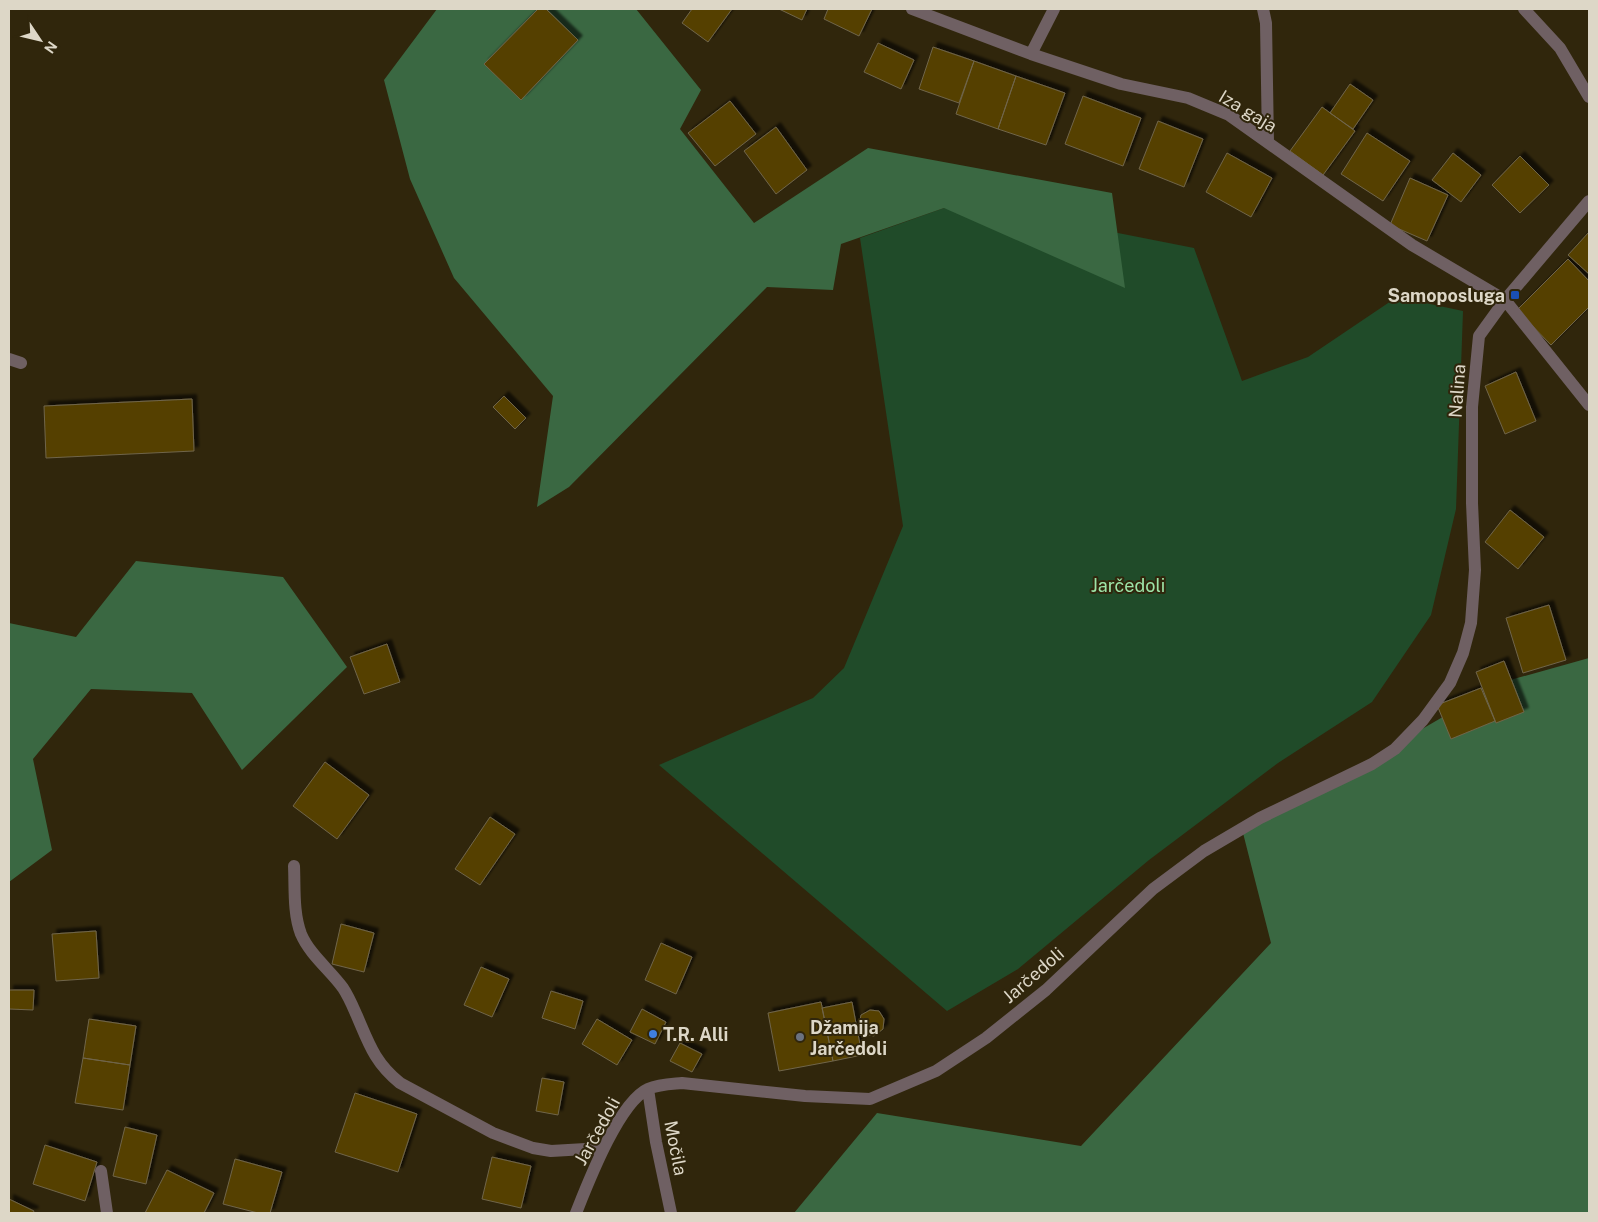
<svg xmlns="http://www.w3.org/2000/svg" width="1598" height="1222" viewBox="0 0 1598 1222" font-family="'Public Sans',sans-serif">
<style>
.green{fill:#204b29}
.forest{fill:#3a6842}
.building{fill:#554101;stroke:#70654a;filter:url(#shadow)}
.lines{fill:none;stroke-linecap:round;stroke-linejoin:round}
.minor{stroke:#6f6063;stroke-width:12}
.transit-dot{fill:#1a4fb4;stroke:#30260c;stroke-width:2}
.shop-dot{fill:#3f7fe0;stroke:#30260c;stroke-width:2}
.worship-dot{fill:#6b7280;stroke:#30260c;stroke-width:2}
.labels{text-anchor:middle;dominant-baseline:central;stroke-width:4;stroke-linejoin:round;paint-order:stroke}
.street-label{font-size:18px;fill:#ddd7c7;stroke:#30260c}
.poi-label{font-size:18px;font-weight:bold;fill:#ddd7c7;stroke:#30260c;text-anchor:start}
.park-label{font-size:18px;fill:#9de4a8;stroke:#30260c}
</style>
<defs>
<filter id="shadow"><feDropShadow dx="4.5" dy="-4.5" stdDeviation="1" flood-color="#0009"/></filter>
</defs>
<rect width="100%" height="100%" fill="#30260c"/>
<path class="green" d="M944,208L1118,233L1194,248L1242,381L1308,357L1397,297L1463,311L1456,509L1431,615L1372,702L1278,763L1149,860L1018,969L947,1011L659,765L813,698L844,668L903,526L860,238Z"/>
<path class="forest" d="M437,9H636L701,90L680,129L754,223L868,148L1112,193L1125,288L944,208L841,244L833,290L767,287L569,487L537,507L553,396L454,278L410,179L384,80Z
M136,561L283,577L347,667L242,770L192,693L91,689L33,759L52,850L9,882V623L76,637Z
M1589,658V1213H794L877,1113L1081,1146L1271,943L1243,833L1503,682Z"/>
<path class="building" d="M538,9H546L578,40L521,100L484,64Z
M692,9H732L708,42L682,23Z
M779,9H807L802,20Z
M828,9H872L859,36L824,19Z
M878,43L914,60L901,89L864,72Z
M933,47L974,61L959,103L919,89Z
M974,61L1016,76L998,129L956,114Z
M1016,76L1065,93L1046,145L998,129Z
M1350,84L1373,100L1353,129L1330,113Z
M1083,96L1141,118L1123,166L1065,144Z
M730,101L756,134L715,166L688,133Z
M1322,107L1355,131L1323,175L1290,151Z
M1158,121L1203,139L1184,187L1139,169Z
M776,127L807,170L776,194L744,151Z
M1367,133L1410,161L1383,201L1341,174Z
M1227,153L1272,178L1251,217L1206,192Z
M1453,153L1481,175L1461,202L1432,180Z
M1520,156L1549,185L1520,213L1492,185Z
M1410,178L1448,195L1427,241L1390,225Z
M1589,232V274L1568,255Z
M1568,259L1589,281V307L1551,345L1517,310Z
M1516,372L1536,421L1505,434L1485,386Z
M504,396L526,418L515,429L493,407Z
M192,399L194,451L46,458L44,406Z
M1510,510L1544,537L1518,569L1485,542Z
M1549,605L1566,660L1523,673L1506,618Z
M387,644L400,682L364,694L350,657Z
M1504,661L1524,712L1496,723L1476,672Z
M1481,688L1495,721L1451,739L1437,705Z
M325,762L369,795L337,839L293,806Z
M490,817L515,834L480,885L455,869Z
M341,924L374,933L364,972L332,964Z
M96,931L99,978L56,981L52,934Z
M661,943L692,957L676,994L645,980Z
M481,967L509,979L492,1017L464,1005Z
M9,990H34L33,1010L9,1009Z
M551,991L583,1001L575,1029L542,1018Z
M821,1002L833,1061L779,1071L768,1013Z
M852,1002L862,1055L833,1061L822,1008Z
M642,1009L666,1022L655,1044L630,1032Z
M870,1010L879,1011L884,1019L883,1029L874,1036L864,1034L859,1025L861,1015Z
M89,1019L136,1026L130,1065L83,1058Z
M597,1019L632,1040L617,1065L582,1044Z
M680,1043L702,1054L692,1072L670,1061Z
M83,1058L130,1065L123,1110L75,1103Z
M542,1078L564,1082L558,1115L536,1111Z
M355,1093L417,1114L398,1172L335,1152Z
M125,1127L157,1135L146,1184L113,1176Z
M45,1145L97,1162L85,1201L33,1184Z
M492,1157L531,1166L521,1208L482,1199Z
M235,1159L282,1172L270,1213H258L223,1204Z
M167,1170L214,1193L204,1213H145Z
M9,1199L34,1211L33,1213H9Z"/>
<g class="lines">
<path class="minor" d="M912,9L1031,54L1121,84L1188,98L1229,115L1412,245L1505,300L1589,405
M1263,9L1266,23L1268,143
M1524,9L1560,48L1589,97
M1031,54L1054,9
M9,359L21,363
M294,866C295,888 293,913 301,934C310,955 330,970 343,988C349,997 353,1007 357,1016C369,1044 375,1063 400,1083L493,1133L533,1148L551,1151L603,1148
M648,1089L656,1142L671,1213
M101,1171L107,1213
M576,1213C588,1183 619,1102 648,1089C659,1084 671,1084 682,1083L805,1096L870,1099L936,1071L986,1038L1046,990L1153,889L1204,851L1260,818L1372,764L1395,749L1423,720L1450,683L1463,653L1471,623L1475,570L1472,503V407L1479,336L1505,300L1589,201"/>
</g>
<rect class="transit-dot" x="1510" y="290" width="10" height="10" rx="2.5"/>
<circle class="shop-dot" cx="653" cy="1034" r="5"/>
<circle class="worship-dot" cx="800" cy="1037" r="5"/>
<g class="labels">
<g class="street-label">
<text transform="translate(1248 111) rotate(31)">Iza gaja</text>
<text transform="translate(1457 391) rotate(-86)">Nalina</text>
<text transform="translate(1033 975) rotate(-41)">Jarčedoli</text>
<text transform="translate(597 1131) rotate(-61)">Jarčedoli</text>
<text transform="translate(676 1148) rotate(79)">Močila</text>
</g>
<g class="poi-label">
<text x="1505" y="295" text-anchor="end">Samoposluga</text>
<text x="810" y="1027">Džamija<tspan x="810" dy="21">Jarčedoli</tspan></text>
<text x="663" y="1034">T.R. Alli</text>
</g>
<g class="park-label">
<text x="1128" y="585">Jarčedoli</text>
</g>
</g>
<rect width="1598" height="1222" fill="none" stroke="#ddd7c7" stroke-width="20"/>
<g transform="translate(40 40) rotate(125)" stroke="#30260c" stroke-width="4" paint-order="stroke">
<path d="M0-4L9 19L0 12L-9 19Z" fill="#ddd7c7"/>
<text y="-8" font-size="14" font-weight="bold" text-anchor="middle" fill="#ddd7c7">N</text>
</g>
</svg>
